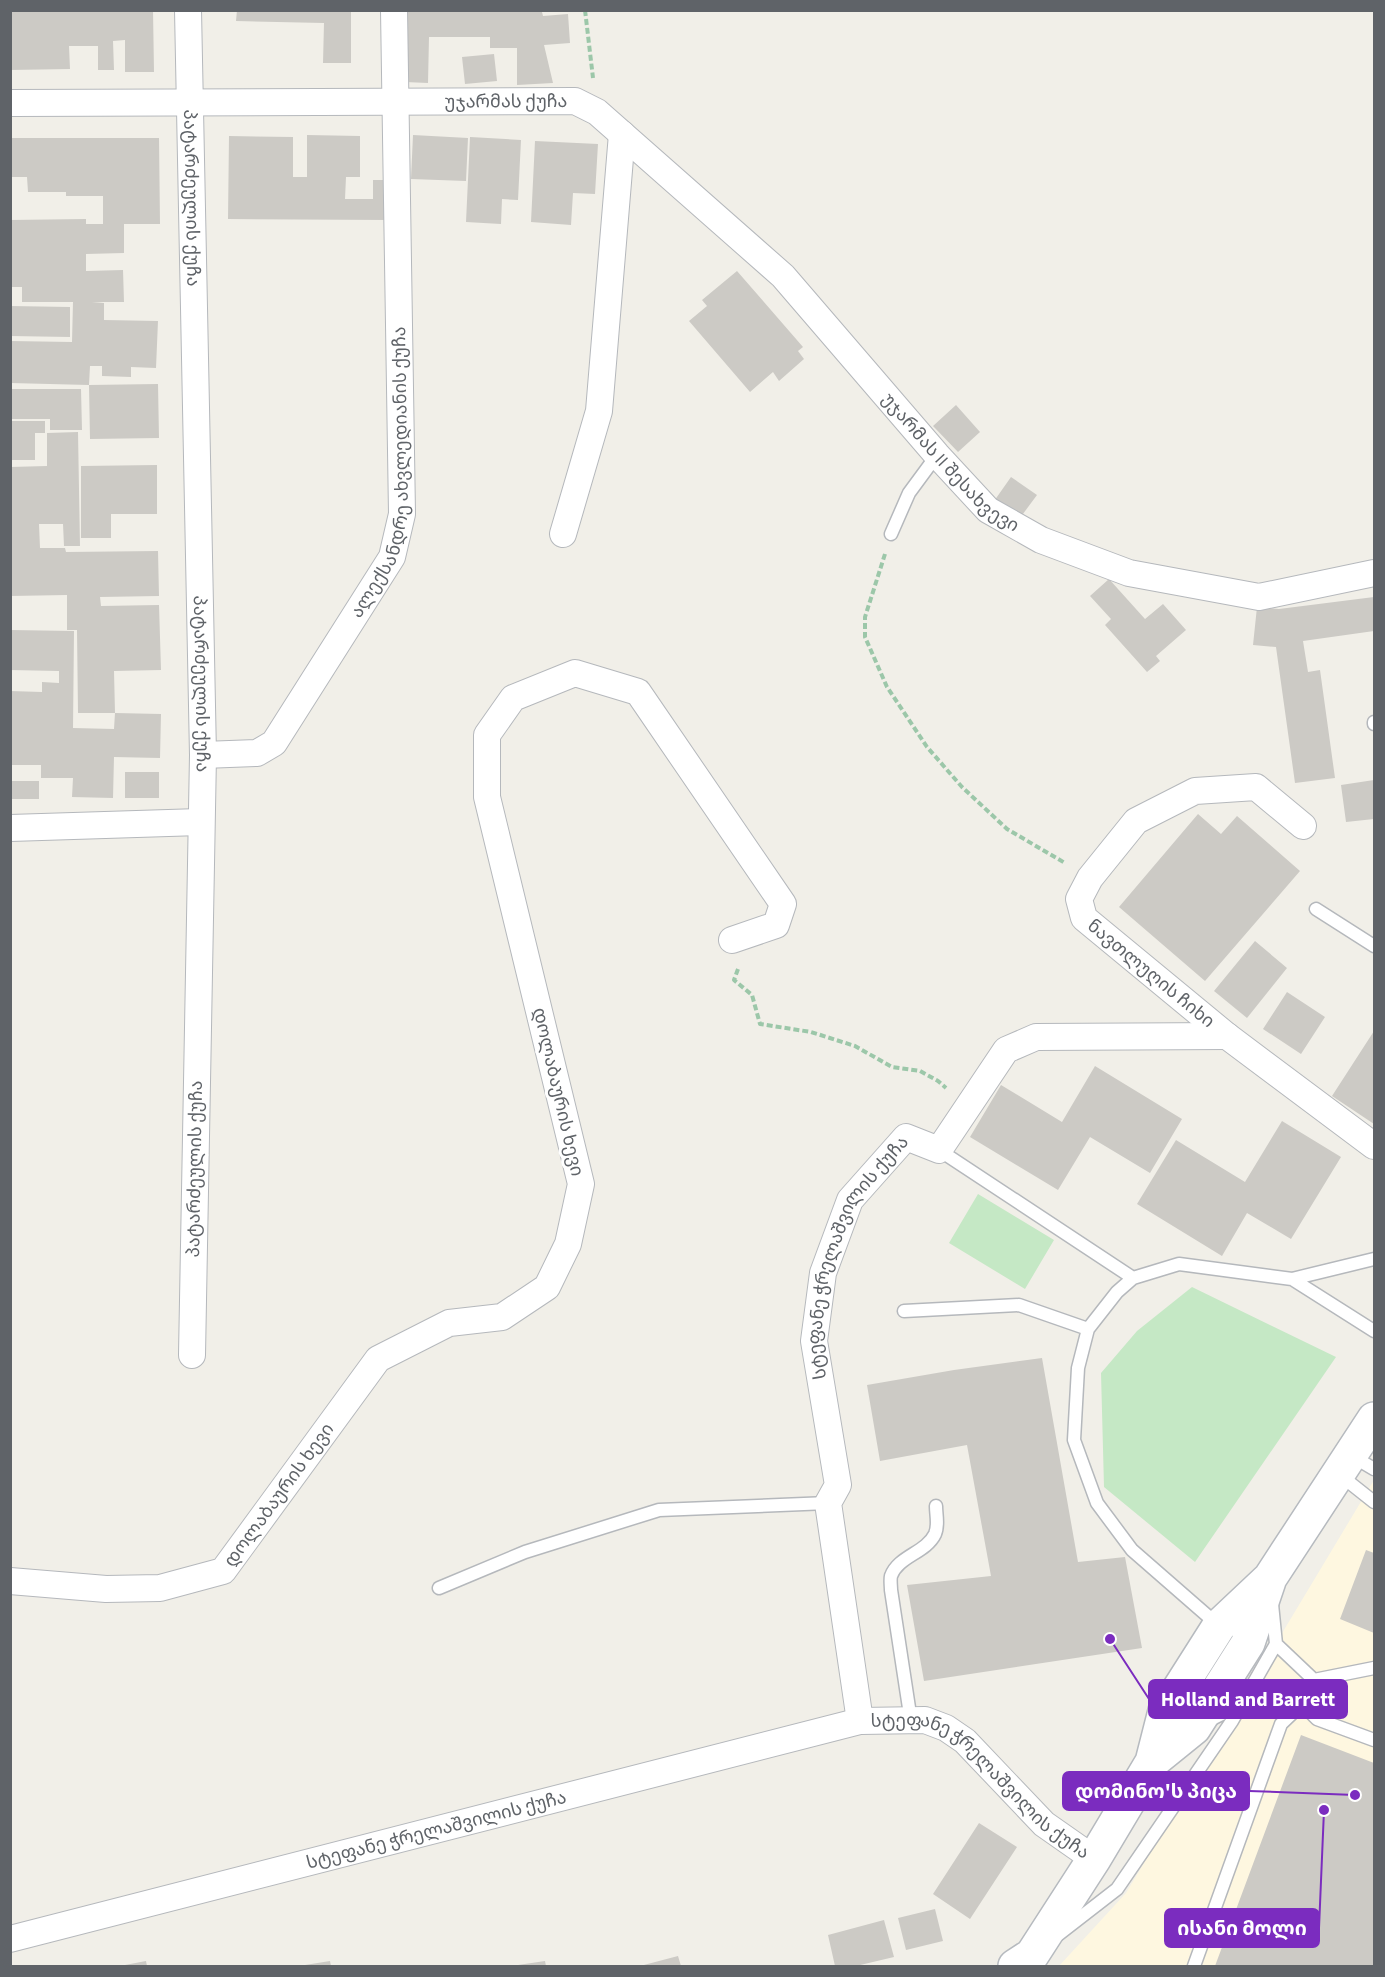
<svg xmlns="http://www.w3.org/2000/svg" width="1385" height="1977" viewBox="0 0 1385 1977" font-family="'Source Sans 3','Noto Sans Georgian',sans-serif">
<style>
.commercial{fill:#fef7e0}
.green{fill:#c5e8c5}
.building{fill:#cccac5}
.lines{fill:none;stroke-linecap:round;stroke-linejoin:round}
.service-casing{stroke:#b5b8bc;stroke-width:15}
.minor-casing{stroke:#b5b8bc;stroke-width:28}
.secondary-casing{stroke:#b6babf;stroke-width:36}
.path{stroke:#9cc7a9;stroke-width:4;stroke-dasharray:6 3;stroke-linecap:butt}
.service{stroke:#fff;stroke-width:12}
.minor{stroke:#fff;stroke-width:26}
.secondary{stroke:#fff;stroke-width:33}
.labels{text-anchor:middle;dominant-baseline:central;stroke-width:6;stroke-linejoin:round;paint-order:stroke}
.street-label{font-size:18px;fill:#5f6368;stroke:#fff}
.leader{fill:none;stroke:#7b2cbf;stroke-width:2}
.callout-dot{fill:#7b2cbf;stroke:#fff;stroke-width:2}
.callout{fill:#7b2cbf;stroke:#7b2cbf;stroke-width:2}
.callout-label{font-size:20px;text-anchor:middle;font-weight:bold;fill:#fff}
</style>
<rect width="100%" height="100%" fill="#f1efe8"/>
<path class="commercial" d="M1374,1480V1966H1059L1126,1893Z"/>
<path class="green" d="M978,1194L1054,1240L1025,1289L949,1243Z
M1192,1287L1336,1357L1195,1562L1104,1487L1101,1373L1137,1331Z"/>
<path class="building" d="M10,10H153L154,72H125V40L113,41L114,70H98V46H69L70,69L10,70Z
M237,10H351V63H323L324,23L236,21Z
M406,10H522V12H542L543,16L568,14L570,43L544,45L553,83L517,85V48H490V37H429L428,83L405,82Z
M494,54L497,81L465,84L462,57Z
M307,135L360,136V177H346L345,199H373V180H389V220L228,219L229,136L293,137V177H307Z
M413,135L468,138L466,181L411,179Z
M470,137L521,140L518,200L502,199L501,224L466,222Z
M10,138H159L160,224H124V253L86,254V271L123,270L124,302H92L104,303V320L158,321L156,368L131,367V377L102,376V366H90L89,385L10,383V341L72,342L73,302H22V287H11L10,220L86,219V224H103V196H66V192H28L27,177H10Z
M535,141L598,144L595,194L573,193L571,225L531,222Z
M737,271L803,347L798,351L804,359L779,381L773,372L750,392L689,321L707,306L702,300Z
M10,306L70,307V337L10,336Z
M158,384L159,438L90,439L89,385Z
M10,389H81L82,430H50V419H10Z
M956,405L980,432L958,452L933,426Z
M10,421H45V433H35V460H10Z
M78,432L80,546H64L63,524H39L40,548H65L66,552L158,551L159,596L100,597L101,606L159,605L161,670L114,671L115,713H78L77,630H67V595L10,596V467L47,466V433Z
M157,465V514H111V538H81V466Z
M1011,477L1037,495L1017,522L992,504Z
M1109,579L1145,619L1163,604L1186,630L1156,656L1160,661L1147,672L1105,625L1111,619L1090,596Z
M1374,597V631L1303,641L1308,672L1320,670L1335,778L1295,783L1276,647L1253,645L1257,607L1279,609Z
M10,630L74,631L73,728L114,729L115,713L161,714L160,758L114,757L113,798L72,797L73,778H41V765H10V691L42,692V682L59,683V671L10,670Z
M125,772H159V798H125Z
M1374,780V819L1346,822L1341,785Z
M10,781H39V799H10Z
M1198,814L1221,834L1237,816L1300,871L1205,981L1119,907Z
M1255,941L1287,968L1247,1018L1214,991Z
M1287,992L1325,1017L1301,1054L1263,1029Z
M1374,1031V1124L1332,1096Z
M1095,1066L1182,1119L1150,1173L1090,1137L1058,1190L970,1137L1001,1085L1062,1122Z
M1282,1121L1341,1157L1291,1239L1247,1213L1222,1256L1137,1204L1176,1140L1245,1182Z
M1042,1358L1078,1562L1125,1557L1142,1648L924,1681L907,1585L991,1576L967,1445L880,1461L867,1385L954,1370Z
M1366,1550L1374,1553V1633L1340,1619Z
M1301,1735L1374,1763V1966H1215Z
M979,1823L1017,1847L970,1919L933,1894Z
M935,1909L943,1941L906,1950L898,1918Z
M884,1920L894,1957L856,1966H835L828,1935Z
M678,1956L681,1966H640Z
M146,1961L147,1966H125V1965Z
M330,1961L331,1966H305V1965Z
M545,1961L546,1966H518V1965Z"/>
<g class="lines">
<defs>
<path id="service" d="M891,534L909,493L937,455
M1374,724V722
M1316,909L1374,946
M939,1150L1133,1278
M1292,1279L1374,1331
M904,1311L1019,1305L1088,1329
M1352,1456L1374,1469
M1340,1475L1374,1502
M439,1588L525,1552L659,1510L828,1503
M1218,1625L1132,1550L1097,1503L1074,1440L1078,1368L1088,1329L1117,1292L1133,1278L1179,1264L1292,1279L1374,1259
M1314,1680L1374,1668
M911,1721L891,1590C891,1586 890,1580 891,1576C898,1556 926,1553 935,1534C939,1525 936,1516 936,1506
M1208,1721L1242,1704L1268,1702L1302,1704L1317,1719L1374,1740
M1059,1934L1117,1889L1232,1721L1276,1644L1272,1604
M1194,1966L1281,1724L1302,1704L1314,1680L1276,1644"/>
<g id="minor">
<path id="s1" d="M188,10L203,755L192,1355"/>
<path id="s2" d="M10,103L575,101L597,112L783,276L937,455L988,510L1041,540L1129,573L1259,597L1374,573"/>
<path d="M563,534L599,411L622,134"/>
<path id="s3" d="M203,755L257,753L274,743L392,557L402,514L394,10"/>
<path id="s4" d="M1303,826L1256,787L1195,791L1136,821L1090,878L1079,899L1084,918L1227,1036L1374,1146"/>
<path d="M10,828L200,822"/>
<path id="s5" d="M10,1581L106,1589L160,1588L223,1571L378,1359L449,1323L502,1317L547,1287L568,1244L581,1184L487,797V735L513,698L575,673L638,692L783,904L776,925L732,940"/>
<path id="s6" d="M860,1721L828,1503L838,1485L814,1341L823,1273L850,1200L906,1137L939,1150L1006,1050L1036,1037L1227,1036"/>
<path id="s7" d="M10,1939L860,1721L925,1720L946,1728L965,1741L1044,1824L1094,1859"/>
</g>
<path id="secondary" d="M1152,1762L1194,1728L1248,1643L1269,1581
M1015,1966L1032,1955L1094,1859L1152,1762L1165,1711L1219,1626L1270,1578L1374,1419"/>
</defs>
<use href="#service" class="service-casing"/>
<use href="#minor" class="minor-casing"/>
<use href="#secondary" class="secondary-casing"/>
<path class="path" d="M585,10L593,78
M885,554L865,617V637L887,687L927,747L962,787L1007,829L1065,863
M738,969L734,980L752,995L760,1024L811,1032L855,1046L892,1067L920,1071L938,1081L946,1088"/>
<use href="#service" class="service"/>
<use href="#minor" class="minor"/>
<use href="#secondary" class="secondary"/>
</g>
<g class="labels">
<g class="street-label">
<text stroke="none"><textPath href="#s2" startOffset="496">უჯარმას ქუჩა</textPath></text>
<text stroke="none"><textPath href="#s1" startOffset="188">პატარძეულის ქუჩა</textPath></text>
<text stroke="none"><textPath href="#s2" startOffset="1089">უჯარმას II შესახვევი</textPath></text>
<text stroke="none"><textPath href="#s3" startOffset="375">ალექსანდრე ახვლედიანის ქუჩა</textPath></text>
<text stroke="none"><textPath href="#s1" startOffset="674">პატარძეულის ქუჩა</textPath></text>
<text stroke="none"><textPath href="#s4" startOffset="392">ნავთლუღის ჩიხი</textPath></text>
<text transform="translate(558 1092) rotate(77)">დოლაბაურის ხევი</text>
<text transform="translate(195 1169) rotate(-89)">პატარძეულის ქუჩა</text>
<text stroke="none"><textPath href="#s6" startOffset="482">სტეფანე ჭრელაშვილის ქუჩა</textPath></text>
<text stroke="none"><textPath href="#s5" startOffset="310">დოლაბაურის ხევი</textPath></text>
<text stroke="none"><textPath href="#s7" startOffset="1022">სტეფანე ჭრელაშვილის ქუჩა</textPath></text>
<text stroke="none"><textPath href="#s7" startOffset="440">სტეფანე ჭრელაშვილის ქუჩა</textPath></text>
</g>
</g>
<path class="leader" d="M1110 1639L1149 1699M1355 1795L1249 1791M1324 1810L1319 1928"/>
<g class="callout-dot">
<circle cx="1110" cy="1639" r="6"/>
<circle cx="1355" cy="1795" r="6"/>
<circle cx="1324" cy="1810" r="6"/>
</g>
<g class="callout">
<rect x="1149" y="1680" width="198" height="38" rx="6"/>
<rect x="1063" y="1772" width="186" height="38" rx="6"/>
<rect x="1165" y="1909" width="154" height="38" rx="6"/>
</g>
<g class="callout-label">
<text x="1248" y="1706">Holland and Barrett</text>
<text x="1156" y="1798">დომინო'ს პიცა</text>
<text x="1242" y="1935">ისანი მოლი</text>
</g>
<rect width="1385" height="1977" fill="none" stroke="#5f6368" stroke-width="24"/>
</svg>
